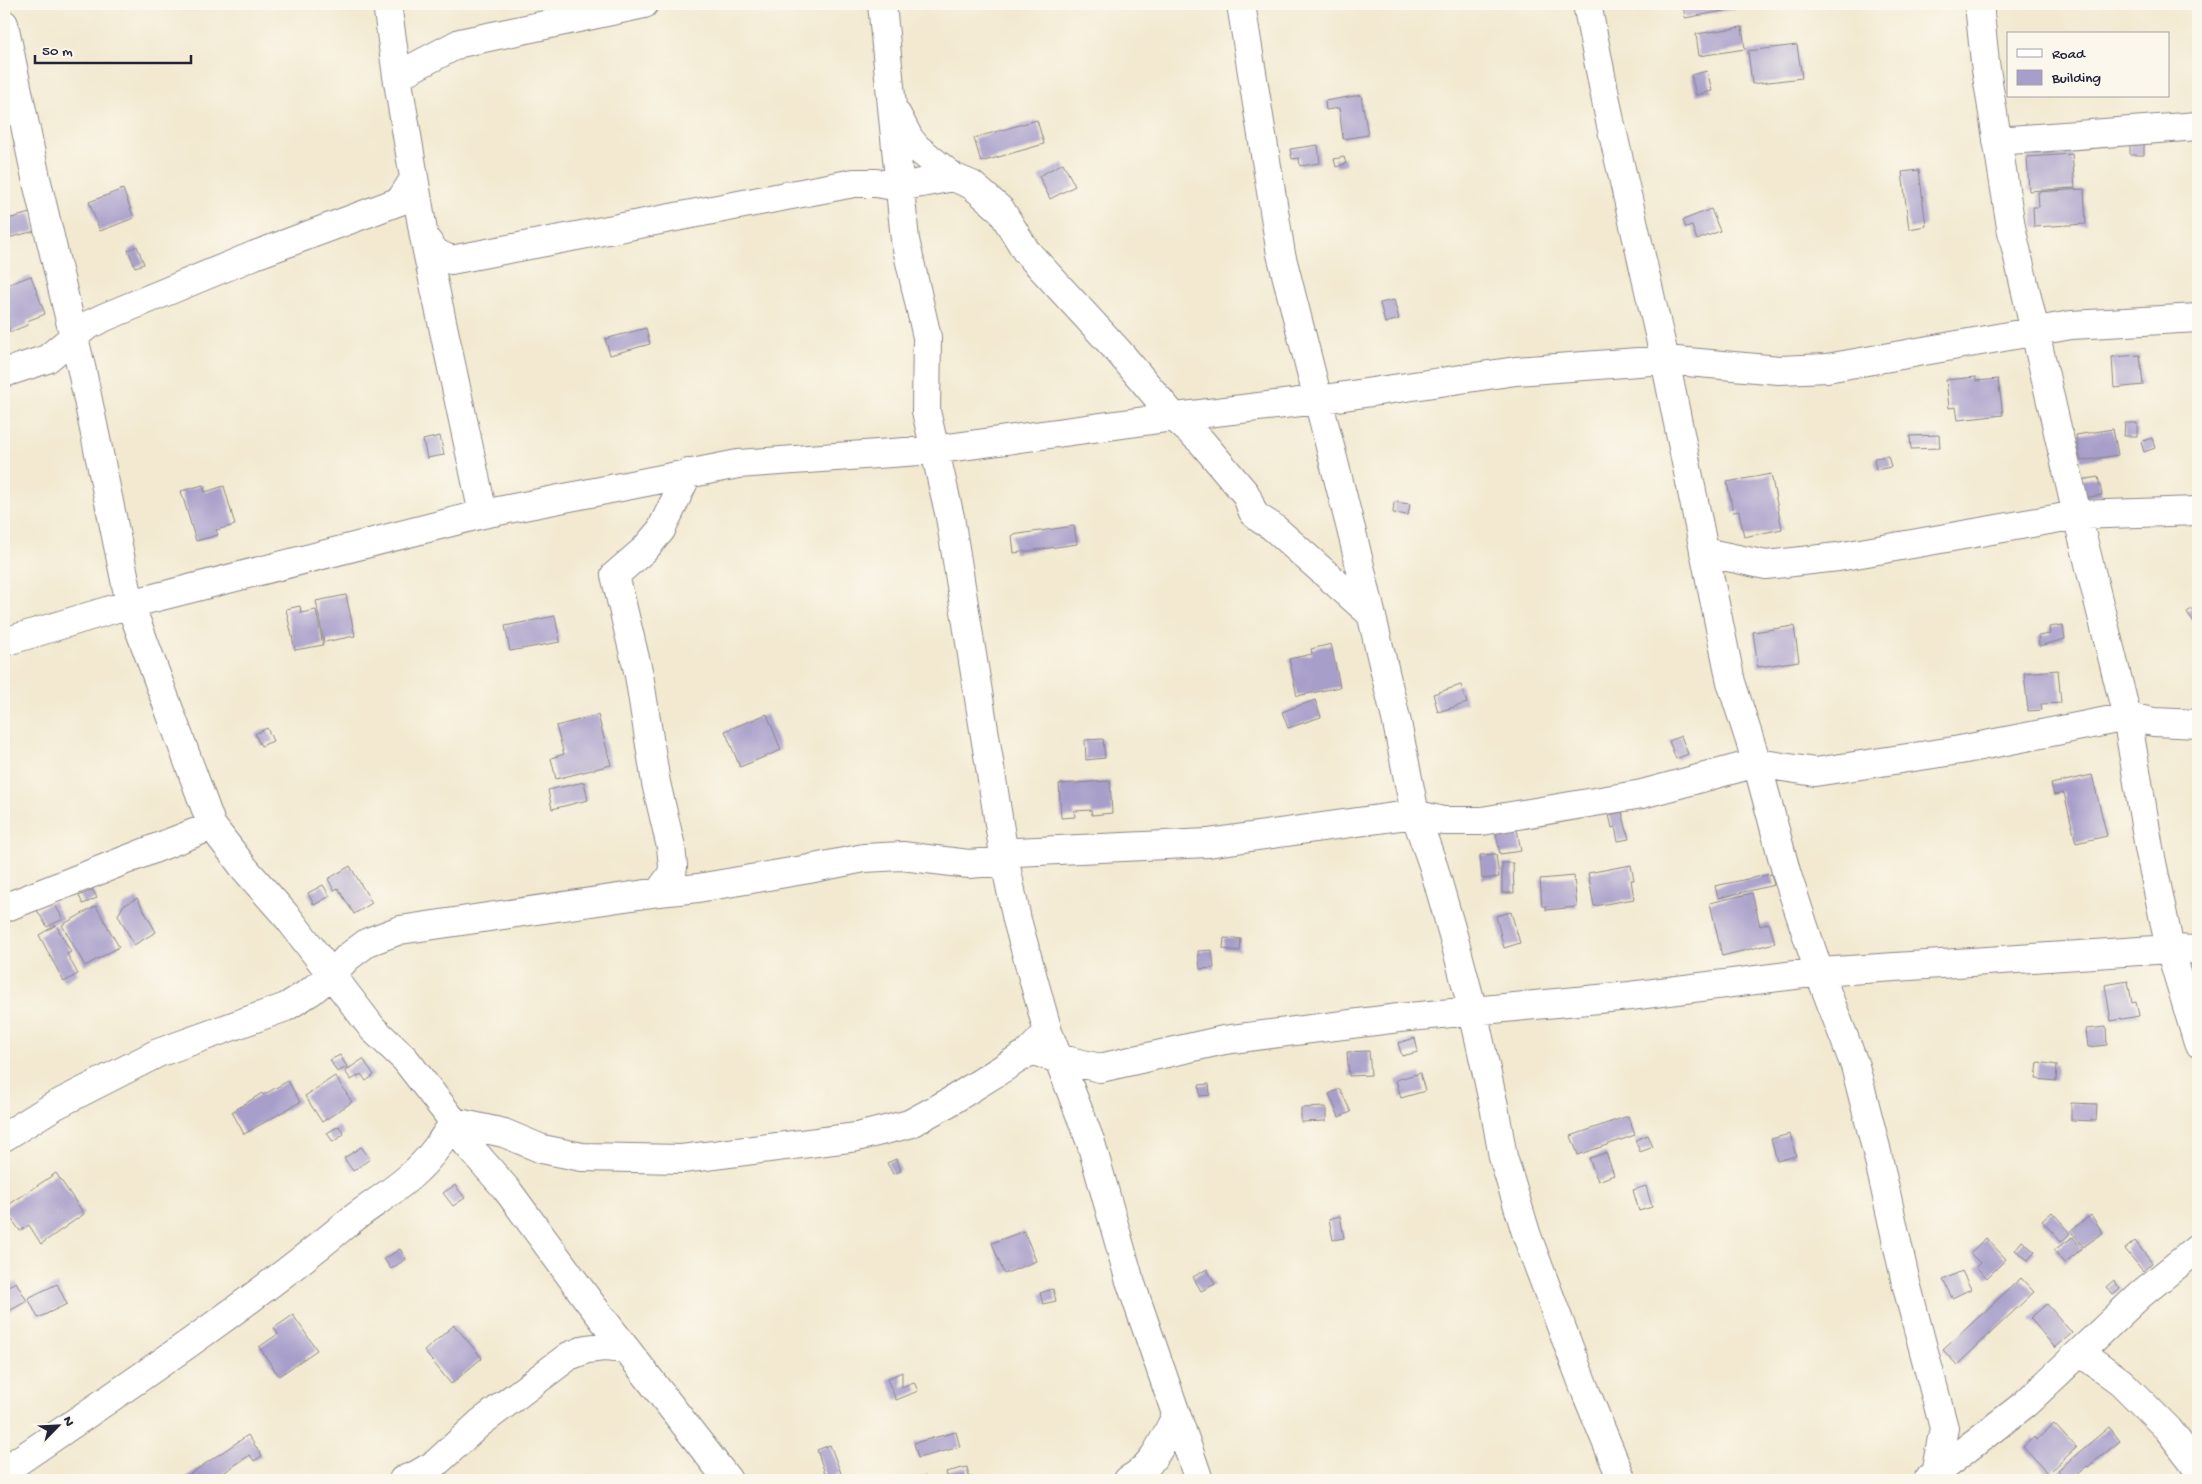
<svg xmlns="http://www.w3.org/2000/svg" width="2202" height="1484" viewBox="0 0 2202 1484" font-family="'Gochi Hand',sans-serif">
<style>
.building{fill:#a79eca}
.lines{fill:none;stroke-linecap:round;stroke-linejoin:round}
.minor-casing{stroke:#8a8686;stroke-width:30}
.minor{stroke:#fff;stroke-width:28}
</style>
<rect width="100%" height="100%" fill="#fbf7ec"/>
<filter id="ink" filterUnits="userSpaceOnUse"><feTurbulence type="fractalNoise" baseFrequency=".02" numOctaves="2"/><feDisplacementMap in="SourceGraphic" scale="10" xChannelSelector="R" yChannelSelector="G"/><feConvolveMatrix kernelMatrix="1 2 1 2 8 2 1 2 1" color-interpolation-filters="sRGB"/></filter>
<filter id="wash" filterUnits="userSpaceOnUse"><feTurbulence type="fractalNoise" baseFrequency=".0096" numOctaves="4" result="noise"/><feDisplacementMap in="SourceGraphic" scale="20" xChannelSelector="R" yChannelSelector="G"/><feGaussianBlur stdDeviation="1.12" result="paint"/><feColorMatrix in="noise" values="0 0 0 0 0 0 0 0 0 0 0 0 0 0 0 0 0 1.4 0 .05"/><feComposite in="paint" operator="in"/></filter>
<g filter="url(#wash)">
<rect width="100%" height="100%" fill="#f2e9d0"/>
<g id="blocks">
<path class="building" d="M1683,4H1734L1735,9L1685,18Z
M1742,27L1745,49L1699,56L1696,34Z
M1797,45L1802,78L1752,84L1748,51Z
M1707,71L1712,91L1696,95L1691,75Z
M1361,95L1368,135L1343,139L1339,108L1326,110L1325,101Z
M1037,120L1044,144L981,162L974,138Z
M2130,142H2144V155H2130Z
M1318,145L1320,163L1300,166L1299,158L1292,159L1290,149Z
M2072,154L2075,188L2029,191L2027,157Z
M1344,157L1346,164L1336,167L1334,159Z
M1063,163L1075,186L1050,199L1039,176Z
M1919,170L1926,226L1909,229L1902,172Z
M123,189L134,218L100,231L89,202Z
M2084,189L2086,224L2034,227L2033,207H2039L2038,192Z
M1711,209L1720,231L1697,240L1692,226L1686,228L1683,220Z
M30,213L35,231L4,239V220Z
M137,246L144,264L135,267L128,250Z
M31,276L45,314L27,321L28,325L10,332L4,315V286Z
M1394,300L1399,319L1385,323L1380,303Z
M646,328L650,344L610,355L605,339Z
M2140,355L2143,385L2114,388L2112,357Z
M1976,377V381L1998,379L2003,415L1958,420L1956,407L1949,408L1946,380Z
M2125,423H2137V436H2124Z
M2113,429L2118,455L2081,461L2076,435Z
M1939,435L1940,448L1911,449L1910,436Z
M440,436L444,455L427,458L423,440Z
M2152,438L2155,448L2144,452L2141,442Z
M1888,456L1891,467L1876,470L1874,458Z
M1771,474L1782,529L1744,537L1739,511L1733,512L1727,482Z
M2098,477L2102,495L2084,498L2081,480Z
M203,485L205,492L224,486L235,525L216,530L218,535L196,541L181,491Z
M1394,502L1410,504L1408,515L1393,513Z
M1074,526L1077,544L1014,553L1012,535Z
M346,595L355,636L324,642L316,601Z
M2198,605V628L2187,612Z
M300,606L301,613L316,610L323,645L295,650L286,609Z
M555,616L560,642L510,651L505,626Z
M2063,625L2065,639L2039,646L2038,636L2050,634L2049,627Z
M1794,626L1799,661L1758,667L1753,632Z
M1331,644L1340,687L1297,696L1289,659L1312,654L1311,649Z
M2058,670L2061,703L2041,704L2042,710L2028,711L2024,673Z
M1461,685L1467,703L1438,712L1433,694Z
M1315,700L1321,717L1288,728L1282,712Z
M767,714L781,750L740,767L725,731Z
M598,715L611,765L556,779L551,758L564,754L556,726Z
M267,728L273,741L261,746L255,734Z
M1681,736L1688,754L1676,759L1669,741Z
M1103,739L1105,758L1086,760L1085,740Z
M2092,775L2107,836L2076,843L2064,793L2054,795L2051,784Z
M1110,781L1112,813L1092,815L1091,810L1074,811L1075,817L1061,818L1059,784Z
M584,782L588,800L552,809L548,790Z
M1622,812L1629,839L1618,841L1615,827L1612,828L1609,815Z
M1517,829L1521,851L1500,854L1496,833Z
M1496,854L1499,877L1482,879L1480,855Z
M1502,863H1513L1514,893H1502Z
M1631,865L1634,880H1631L1634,899L1594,906L1588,873Z
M350,866L372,903L354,914L338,888L334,890L328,879Z
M1771,874L1774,885L1718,898L1715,886Z
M1574,876L1577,907L1546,910V906H1542L1540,879Z
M323,885L330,896L314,905L308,893Z
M93,890L97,898L83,904L79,896Z
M1752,893L1760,926L1769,923L1775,943L1722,956L1710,903Z
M137,898L156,932L134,945L118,915L123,906Z
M53,901L63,919L47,927L37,910Z
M96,906L119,947L85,966L62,925Z
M1511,912L1520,943L1504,948L1496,916Z
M56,925L71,952L67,954L78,974L64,982L39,935Z
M1224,938L1241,939L1240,951L1223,949Z
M1212,950L1214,968L1200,969L1198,951Z
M2128,981L2132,1003L2136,1002L2139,1016L2111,1021L2105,985Z
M2106,1027L2107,1045L2088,1047L2086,1029Z
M1415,1038L1418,1052L1402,1056L1398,1043Z
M1369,1051L1371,1075L1349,1076L1347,1052Z
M340,1055L347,1067L337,1072L330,1060Z
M363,1059L374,1075L366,1081L361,1074L351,1080L345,1071Z
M2038,1062L2057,1065L2056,1081L2036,1079Z
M1420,1073L1425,1091L1401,1098L1396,1080Z
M335,1076L352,1102L322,1122L305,1096Z
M288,1081L300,1102L244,1134L232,1112L262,1093L263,1095Z
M1209,1084L1210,1095L1200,1096L1199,1085Z
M1340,1089L1351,1112L1339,1117L1329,1094Z
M2071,1103L2097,1104L2096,1121L2071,1120Z
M1326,1107V1121L1301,1122V1108Z
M1628,1116L1635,1135L1578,1155L1571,1136Z
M339,1126L344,1134L333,1142L327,1133Z
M1790,1134L1796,1156L1777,1161L1771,1139Z
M1648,1135L1653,1147L1640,1152L1635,1140Z
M361,1147L370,1159L353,1171L344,1158Z
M1606,1153L1614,1175L1598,1181L1589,1158Z
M896,1159L901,1171L893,1174L887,1163Z
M56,1173L84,1214L41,1244L29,1225L20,1231L4,1208Z
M455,1185L465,1198L453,1206L443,1193Z
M1646,1186L1652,1207L1639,1211L1633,1190Z
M2052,1212L2071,1233L2061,1242L2042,1221Z
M2091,1215L2103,1233L2083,1247L2071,1230Z
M1340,1216L1344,1238L1333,1240L1329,1219Z
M1024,1231L1036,1261L1004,1274L992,1243Z
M2073,1237L2082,1249L2064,1263L2054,1250Z
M1986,1238L2006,1259L1987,1278L1976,1267L1980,1263L1970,1253Z
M2022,1241L2035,1252L2028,1260L2015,1250Z
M2135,1241L2152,1263L2143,1271L2125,1249Z
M400,1249L406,1259L391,1269L384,1259Z
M1207,1269L1215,1284L1201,1291L1193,1277Z
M1962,1271L1971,1289L1952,1298L1943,1280Z
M2021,1278L2034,1292L1957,1365L1943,1350Z
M2114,1280L2120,1289L2113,1295L2106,1287Z
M16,1282L27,1301L4,1314V1288Z
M57,1284L67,1304L38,1318L28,1298Z
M1053,1289L1056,1301L1043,1304L1040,1293Z
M2047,1304L2072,1333L2055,1348L2030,1318Z
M293,1315L317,1350L279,1376L259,1347L278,1334L274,1328Z
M454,1325L482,1358L451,1384L424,1351Z
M902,1372V1387L914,1382L918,1391L896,1400L887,1379Z
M2054,1424L2076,1448L2048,1474L2023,1447L2034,1437L2036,1440Z
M2109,1427L2120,1441L2088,1467L2087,1466L2070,1480H2066L2058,1470Z
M956,1432L960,1447L918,1458L914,1443Z
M248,1435L262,1456L254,1461L250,1455L213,1480H181Z
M830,1445L841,1473L827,1479L817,1450Z
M967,1467L970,1480H948L946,1472Z
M925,1476V1480H912Z"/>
</g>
</g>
<g filter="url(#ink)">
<use href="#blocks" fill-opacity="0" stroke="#8a8686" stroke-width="1"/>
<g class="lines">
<defs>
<path id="minor" d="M387,4L397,76L424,237L483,514
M882,4L905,240L927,337L926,411L950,517L1005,861L1017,920L1048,1032L1091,1143L1129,1278L1199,1480
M1241,4L1281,254L1354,541L1397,723L1415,814L1433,865L1453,935L1473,1011L1494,1106L1503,1157L1527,1236L1587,1395L1622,1480
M1587,4L1610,121L1665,360L1731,682L1757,763L1787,875L1819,972L1855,1066L1876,1148L1906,1283L1944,1428L1935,1474
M1979,4L1985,63L2011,227L2077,515L2127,717L2149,848L2170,949L2198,1043
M4,24L36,178L82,371L130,604L212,826L245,869L289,919L373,1029L405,1059L454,1122L467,1144L508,1191L588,1300L728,1480
M397,76L460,43L644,4
M897,115L909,138L917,148L953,177L972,185L1001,210L1026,251L1119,352L1174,417L1201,441L1245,493C1249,500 1250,506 1253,512C1257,519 1268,523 1274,528L1371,614
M1997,141L2198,126
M424,237L436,253L451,260L854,183H876L900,187L953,177
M4,373L47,359L88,325L105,317L255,255L400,201L414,179
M1704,552L1766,565L1838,557L2077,515L2198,511
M4,642L130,604L483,514L738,464L933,450L1174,417L1317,400L1516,371L1665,360L1779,370L1827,368L2071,325L2198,318
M659,892L672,874L673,866L671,847L656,783L639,675L615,575L644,550L661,530L688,473
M4,908L212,826
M1044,1055L1100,1068L1224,1040L1399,1018L1630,996L1819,972L2170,949L2198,950
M4,1137L54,1106L158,1053L286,1007L310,992L331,975L348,957L368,942L400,930L659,892L698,888L809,869L864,858L902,856L969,864L1005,861L1016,852L1208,843L1415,814L1443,821H1482L1642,794L1757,763L1815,772L1960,750L2127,717L2154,722L2198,724
M2080,1352L2121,1382L2168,1429L2198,1468
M4,1471C119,1392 237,1314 345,1225C368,1206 396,1191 417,1170C432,1156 443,1139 454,1122L504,1133L542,1149L582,1157L682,1159L857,1137L909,1124L946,1104L1029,1052L1048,1032
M1929,1478L2025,1404L2141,1294L2198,1248
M403,1480L416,1475L435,1464L480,1423L569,1356L587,1349L604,1347L626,1349
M1128,1480C1154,1466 1163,1441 1176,1416"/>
</defs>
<use href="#minor" class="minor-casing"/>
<use href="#minor" class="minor"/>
</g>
</g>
<rect width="2202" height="1484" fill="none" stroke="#fbf7ec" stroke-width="20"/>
<rect x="2007" y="32" width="162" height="65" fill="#fbf7ec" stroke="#a4a2a5"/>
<rect x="2017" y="49" width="25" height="8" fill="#ffffff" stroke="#a4a2a5"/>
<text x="2052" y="58" font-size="15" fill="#22223b">Road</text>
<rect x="2017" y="70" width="25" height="15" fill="#a79eca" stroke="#a4a2a5"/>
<text x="2052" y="82" font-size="15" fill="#22223b">Building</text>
<g transform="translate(58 1426) rotate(66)" stroke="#fbf7ec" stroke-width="4" paint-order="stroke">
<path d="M0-4L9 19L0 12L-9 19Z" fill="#22223b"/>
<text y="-8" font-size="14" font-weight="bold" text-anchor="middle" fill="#22223b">N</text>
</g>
<path d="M35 55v8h156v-8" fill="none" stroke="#22223b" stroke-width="2.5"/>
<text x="42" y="55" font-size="15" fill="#22223b" stroke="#fbf7ec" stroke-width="4" paint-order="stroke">50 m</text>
</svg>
